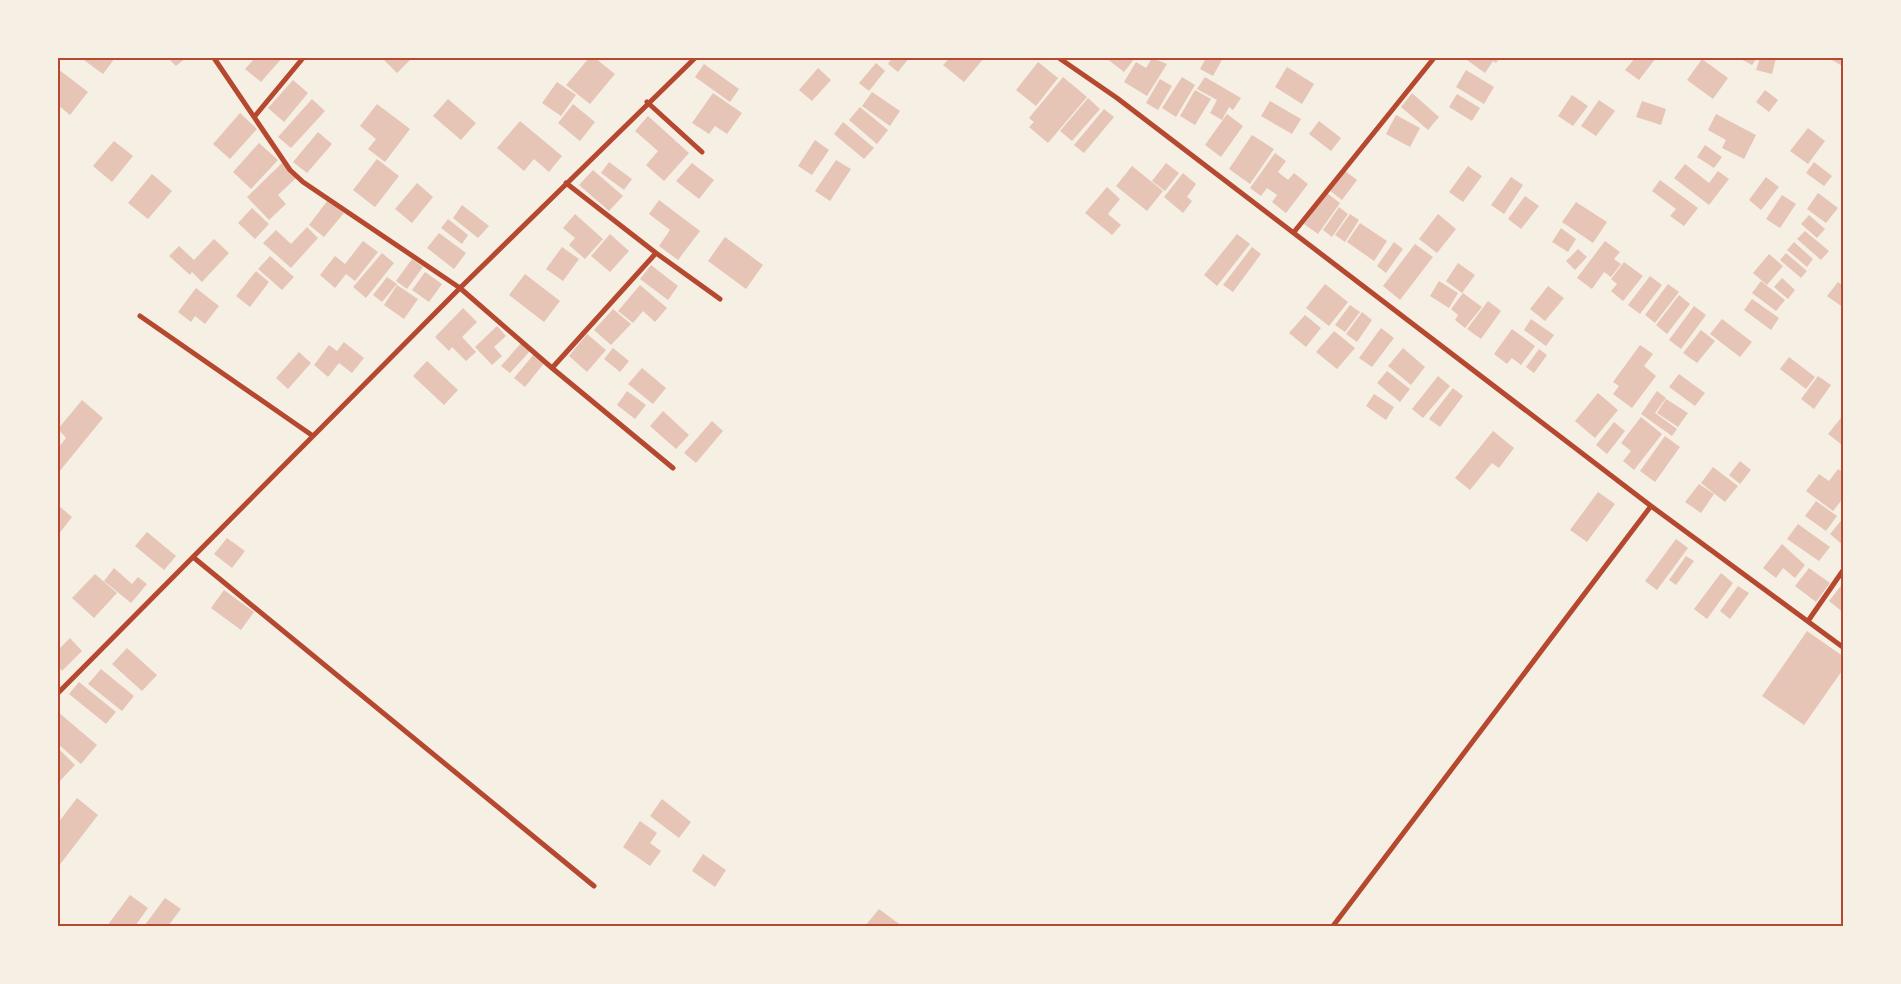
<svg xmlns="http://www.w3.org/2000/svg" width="1901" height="984" viewBox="0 0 1901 984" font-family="Inter,sans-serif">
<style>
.building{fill:#e6c5b7}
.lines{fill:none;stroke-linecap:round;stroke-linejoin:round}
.minor{stroke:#b5482f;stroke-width:5}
.neatline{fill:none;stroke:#b5482f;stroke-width:2}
</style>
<rect width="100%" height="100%" fill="#f6efe4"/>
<path class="building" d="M81,58H115L103,74Z
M168,58H186L176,66Z
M255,58H282L261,82L245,69Z
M382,58H412L397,73Z
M589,58H595L615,74L590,104L566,85Z
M892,58H909L898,72L888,64Z
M950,58H984L964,82L943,65Z
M1106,58H1135L1124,72Z
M1152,58L1167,64L1147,96L1124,82L1136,62L1146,68Z
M1206,58H1223L1213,76L1200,69Z
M1469,58H1500L1496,63L1493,61L1485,73L1467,60Z
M1635,58H1656L1639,80L1625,70Z
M1739,58H1757L1752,65Z
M1760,58H1776L1772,74L1756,70Z
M1833,58H1844V67L1832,60Z
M1702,59L1728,78L1713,99L1687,80Z
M1038,62L1058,78L1036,106L1016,90Z
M876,63L885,71L869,91L859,83Z
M704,64L739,89L730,102L695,77Z
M1287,67L1314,84L1302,104L1275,87Z
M818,68L831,80L812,101L799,90Z
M58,69L88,92L70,115L58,105Z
M1466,70L1494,87L1484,104L1456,87Z
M1063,77L1087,97L1048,143L1029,127L1034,122L1029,118Z
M1182,77L1195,85L1176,117L1162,108Z
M1205,77L1241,98L1233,110L1229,107L1222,120L1210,113L1217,100L1197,89Z
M1160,79L1172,86L1158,110L1146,103Z
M293,80L308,93L284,122L268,108Z
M557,82L576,95L561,116L542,103Z
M1195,90L1211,99L1195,125L1180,116Z
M1765,90L1778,100L1769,112L1756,102Z
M872,92L900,111L890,126L862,106Z
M713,93L742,113L727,134L715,126L709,134L692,123Z
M1412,93L1439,117L1428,130L1401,107Z
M1457,94L1480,108L1472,121L1449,107Z
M1572,95L1588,106L1573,126L1558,116Z
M1088,98L1100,109L1072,141L1060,131Z
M312,99L325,111L291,148L278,137Z
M448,99L476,123L461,140L433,116Z
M1599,100L1615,111L1596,136L1581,126Z
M1270,101L1301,119L1292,134L1261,116Z
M1642,101L1666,109L1661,125L1636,117Z
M377,104L410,129L385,162L368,149L376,139L360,126Z
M573,104L595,122L580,141L558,123Z
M860,107L888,130L877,144L849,120Z
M1104,109L1114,117L1084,153L1074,145Z
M240,113L257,129L230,159L213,144Z
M1227,114L1243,126L1221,157L1205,145Z
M1716,114L1756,135L1744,159L1722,148L1726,140L1708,130Z
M1396,115L1420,128L1410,147L1386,134Z
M648,116L689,153L664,181L646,165L658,151L635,131Z
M520,121L562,156L549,172L534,159L524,171L497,148Z
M1319,121L1341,138L1331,151L1309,134Z
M843,122L874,148L864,159L834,134Z
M1808,128L1825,141L1808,164L1790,151Z
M318,132L332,144L307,173L293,162Z
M1252,135L1274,149L1250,184L1229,169Z
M815,140L829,150L812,175L798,166Z
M114,141L133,156L112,182L93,166Z
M259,143L278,160L251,189L233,172Z
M1705,145L1722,157L1714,168L1697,157Z
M1275,153L1286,161L1278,172L1288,180L1294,173L1308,184L1286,213L1272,202L1277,195L1267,188L1261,196L1250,188Z
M377,159L399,176L375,207L353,190Z
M836,160L851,169L830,201L815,191Z
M609,162L632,179L624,190L601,173Z
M1814,162L1832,176L1824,186L1806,173Z
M282,163L296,178L278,195L286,204L269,220L247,197Z
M692,163L714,180L699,199L676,181Z
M1166,163L1179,173L1165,191L1152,181Z
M1685,164L1709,183L1718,171L1729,179L1709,205L1674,178Z
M1132,166L1163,191L1147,211L1116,186Z
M1468,166L1482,176L1463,202L1449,192Z
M593,170L623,196L609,211L579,185Z
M1344,170L1357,180L1342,200L1329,190Z
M1183,173L1196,184L1187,197L1192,201L1183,213L1164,197Z
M152,174L172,191L148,219L128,203Z
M1511,177L1523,185L1504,214L1491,205Z
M1766,177L1779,187L1761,210L1749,200Z
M1660,180L1698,208L1684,226L1670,216L1676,209L1652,191Z
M417,183L433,197L412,223L395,209Z
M1107,187L1120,199L1108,214L1121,225L1112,235L1085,213Z
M1327,193L1340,203L1318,234L1304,224Z
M1818,193L1838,208L1826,223L1807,209Z
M1782,195L1796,204L1780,228L1766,219Z
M1525,196L1539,206L1521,229L1508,219Z
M328,200L344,213L324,237L309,225Z
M659,200L700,231L678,260L659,246L670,230L649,214Z
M1576,202L1607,222L1593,243L1562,222Z
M462,205L489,226L478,238L453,218Z
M1339,207L1348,214L1332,237L1323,230Z
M252,208L269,224L255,239L238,223Z
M575,214L603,239L585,259L569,245L575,238L563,228Z
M1350,214L1359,220L1345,242L1335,235Z
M1438,214L1456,229L1437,253L1419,239Z
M1809,215L1825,229L1817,238L1801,224Z
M448,219L468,235L462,244L441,228Z
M1360,223L1387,241L1374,261L1347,242Z
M307,227L318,238L291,268L263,243L276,230L291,244Z
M1561,228L1576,239L1568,252L1552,242Z
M1805,231L1829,251L1821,260L1797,239Z
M439,233L466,253L454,269L427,248Z
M610,234L629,251L610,272L591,256Z
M1237,234L1250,244L1217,286L1204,275Z
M725,237L763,265L746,289L708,261Z
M214,239L229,253L202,282L192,272L190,275L169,256L179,246L194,260Z
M363,241L378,252L355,281L346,274L335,288L320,275L335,256L345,264Z
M1605,241L1620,252L1614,259L1621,264L1611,277L1604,272L1592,289L1577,278Z
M1394,242L1403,249L1386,273L1377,266Z
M1794,242L1813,259L1807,267L1787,250Z
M1415,244L1433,257L1400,300L1383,286Z
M562,247L579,259L563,281L546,269Z
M1252,247L1261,254L1233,292L1223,285Z
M1578,249L1587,257L1575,270L1566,261Z
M382,253L394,263L366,298L353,287Z
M1786,253L1807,271L1801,278L1780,260Z
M1769,254L1783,266L1767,285L1753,273Z
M270,256L294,277L282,290L258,269Z
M412,259L423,267L407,289L396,281Z
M1624,262L1643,276L1623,301L1611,291L1617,284L1611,279Z
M1458,263L1475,275L1462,293L1446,281Z
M651,265L678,286L668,300L640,279Z
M256,271L269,282L250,307L236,296Z
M425,272L442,284L429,302L412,290Z
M525,274L560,301L544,322L509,295Z
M1650,276L1662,285L1640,314L1628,305Z
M387,277L397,284L382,302L373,295Z
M1782,278L1795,290L1788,299L1774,287Z
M1439,281L1458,293L1449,308L1430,296Z
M1761,281L1785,300L1776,311L1752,293Z
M1838,282L1844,286V308L1827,296Z
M1325,284L1348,302L1329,326L1306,308Z
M1668,284L1679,292L1655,323L1645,315Z
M397,285L418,299L404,319L384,305Z
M640,285L667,308L655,322L643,311L633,323L618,311Z
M1548,286L1564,298L1545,321L1530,309Z
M196,288L219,306L205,324L195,316L191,322L178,312Z
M1463,293L1482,307L1465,328L1455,320L1458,315L1451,309Z
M1679,295L1690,304L1667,334L1656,325Z
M1752,299L1779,318L1771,330L1744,310Z
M1488,301L1501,311L1481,339L1467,329Z
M1350,305L1360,312L1345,332L1335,325Z
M1694,306L1706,315L1681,349L1669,340Z
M463,308L477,322L462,337L476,352L466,361L452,347L449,351L435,337Z
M613,309L631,324L611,345L594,330Z
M1362,312L1372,320L1357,342L1346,334Z
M1305,315L1321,328L1306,347L1289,333Z
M1531,319L1554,335L1546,346L1524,330Z
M1722,319L1752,342L1740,357L1710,334Z
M497,326L506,336L494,347L502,356L492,365L475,347Z
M1381,328L1394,338L1372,367L1359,358Z
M1512,329L1535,346L1521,365L1512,358L1507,364L1494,354Z
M1701,330L1715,341L1697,363L1683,353Z
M1334,331L1355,348L1337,369L1316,352Z
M587,334L606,350L587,372L569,356Z
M344,342L364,358L352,373L339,363L328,377L314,365L329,345L337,351Z
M521,343L530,351L510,373L501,366Z
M1640,345L1653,354L1644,366L1656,376L1632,408L1613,394L1619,386L1613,382Z
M613,348L629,361L620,372L604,359Z
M1403,348L1425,367L1411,385L1388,366Z
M1539,349L1547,355L1534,373L1526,367Z
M299,352L311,363L288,389L276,378Z
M534,354L545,362L525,387L514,378Z
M1789,357L1815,377L1806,389L1780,369Z
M427,361L458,390L444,405L413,376Z
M642,368L666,388L653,404L628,384Z
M1387,371L1410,389L1400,402L1377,383Z
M1679,374L1705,393L1695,406L1669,387Z
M1438,376L1450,386L1423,418L1412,409Z
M1818,376L1831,385L1814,409L1801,399Z
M1453,388L1463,396L1440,427L1429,419Z
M627,391L646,405L635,419L617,405Z
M1657,391L1666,398L1655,413L1677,429L1672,436L1641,414Z
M1598,393L1618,410L1595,438L1575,421Z
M1374,394L1394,407L1386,420L1366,406Z
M1666,399L1688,413L1678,427L1657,413Z
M82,400L103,418L59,472L58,448L66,438L58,429Z
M663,411L689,435L676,449L650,426Z
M1844,414V440L1841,444L1828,434Z
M1641,417L1662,434L1634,470L1623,461L1631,451L1621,443Z
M712,421L723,431L696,463L684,453Z
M1614,422L1625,431L1607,454L1596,445Z
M1493,431L1514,448L1499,468L1492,463L1470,490L1455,478Z
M1665,436L1680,447L1655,482L1640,471Z
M1740,461L1751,470L1740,484L1729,475Z
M1713,467L1738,486L1725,502L1701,483Z
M1838,469L1844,473V497L1833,511L1806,491L1819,474L1829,481Z
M1699,484L1714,494L1701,513L1685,502Z
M1598,492L1615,504L1587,542L1570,530Z
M1816,501L1837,516L1826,531L1805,516Z
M58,505L72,517L58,535Z
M1844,517V546L1830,534Z
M1798,524L1830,547L1819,561L1787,539Z
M147,532L176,556L164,570L135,546Z
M227,538L245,551L232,568L214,554Z
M1676,539L1688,548L1657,590L1645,581Z
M1782,544L1805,565L1795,578L1783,568L1776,578L1763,568Z
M1686,556L1694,561L1676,585L1669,580Z
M114,568L132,584L138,577L147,584L131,603L104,581Z
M1809,568L1830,583L1816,602L1795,586Z
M1721,573L1733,583L1707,619L1694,609Z
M95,574L117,593L94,618L72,598Z
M1844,582V613L1829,601Z
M1738,586L1749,593L1730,619L1720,611Z
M224,590L254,612L241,630L211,608Z
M1807,631L1844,657V668L1804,725L1762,696Z
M70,638L82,651L62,671L58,666V647L59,649Z
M127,648L157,675L142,691L112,664Z
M101,669L134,696L122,711L88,684Z
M79,682L116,712L106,724L69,694Z
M58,712L97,745L81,764L58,744Z
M58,748L75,765L58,783Z
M77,798L98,815L58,867V823Z
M662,799L691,822L679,838L650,816Z
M640,821L657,833L650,843L661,851L650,866L623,847Z
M703,854L726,870L715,887L692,871Z
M130,895L148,908L135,926H107Z
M165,898L181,909L168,926H144Z
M879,909L902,926H865Z"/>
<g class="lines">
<path class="minor" d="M214,58L290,170L303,182L460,288L552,368L673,468
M1059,58L1117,98L1651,506L1844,648
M647,102L702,152
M255,116L303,58
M566,183L656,253L720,299
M1294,232L1434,58
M140,316L313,436
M552,368L656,253
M193,557L594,886
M1808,621L1844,569
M58,693L460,288L695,58
M1333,926L1651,506"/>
</g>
<rect width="1901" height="984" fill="none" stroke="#f6efe4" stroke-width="118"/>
<rect x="59" y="59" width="1783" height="866" class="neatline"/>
</svg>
